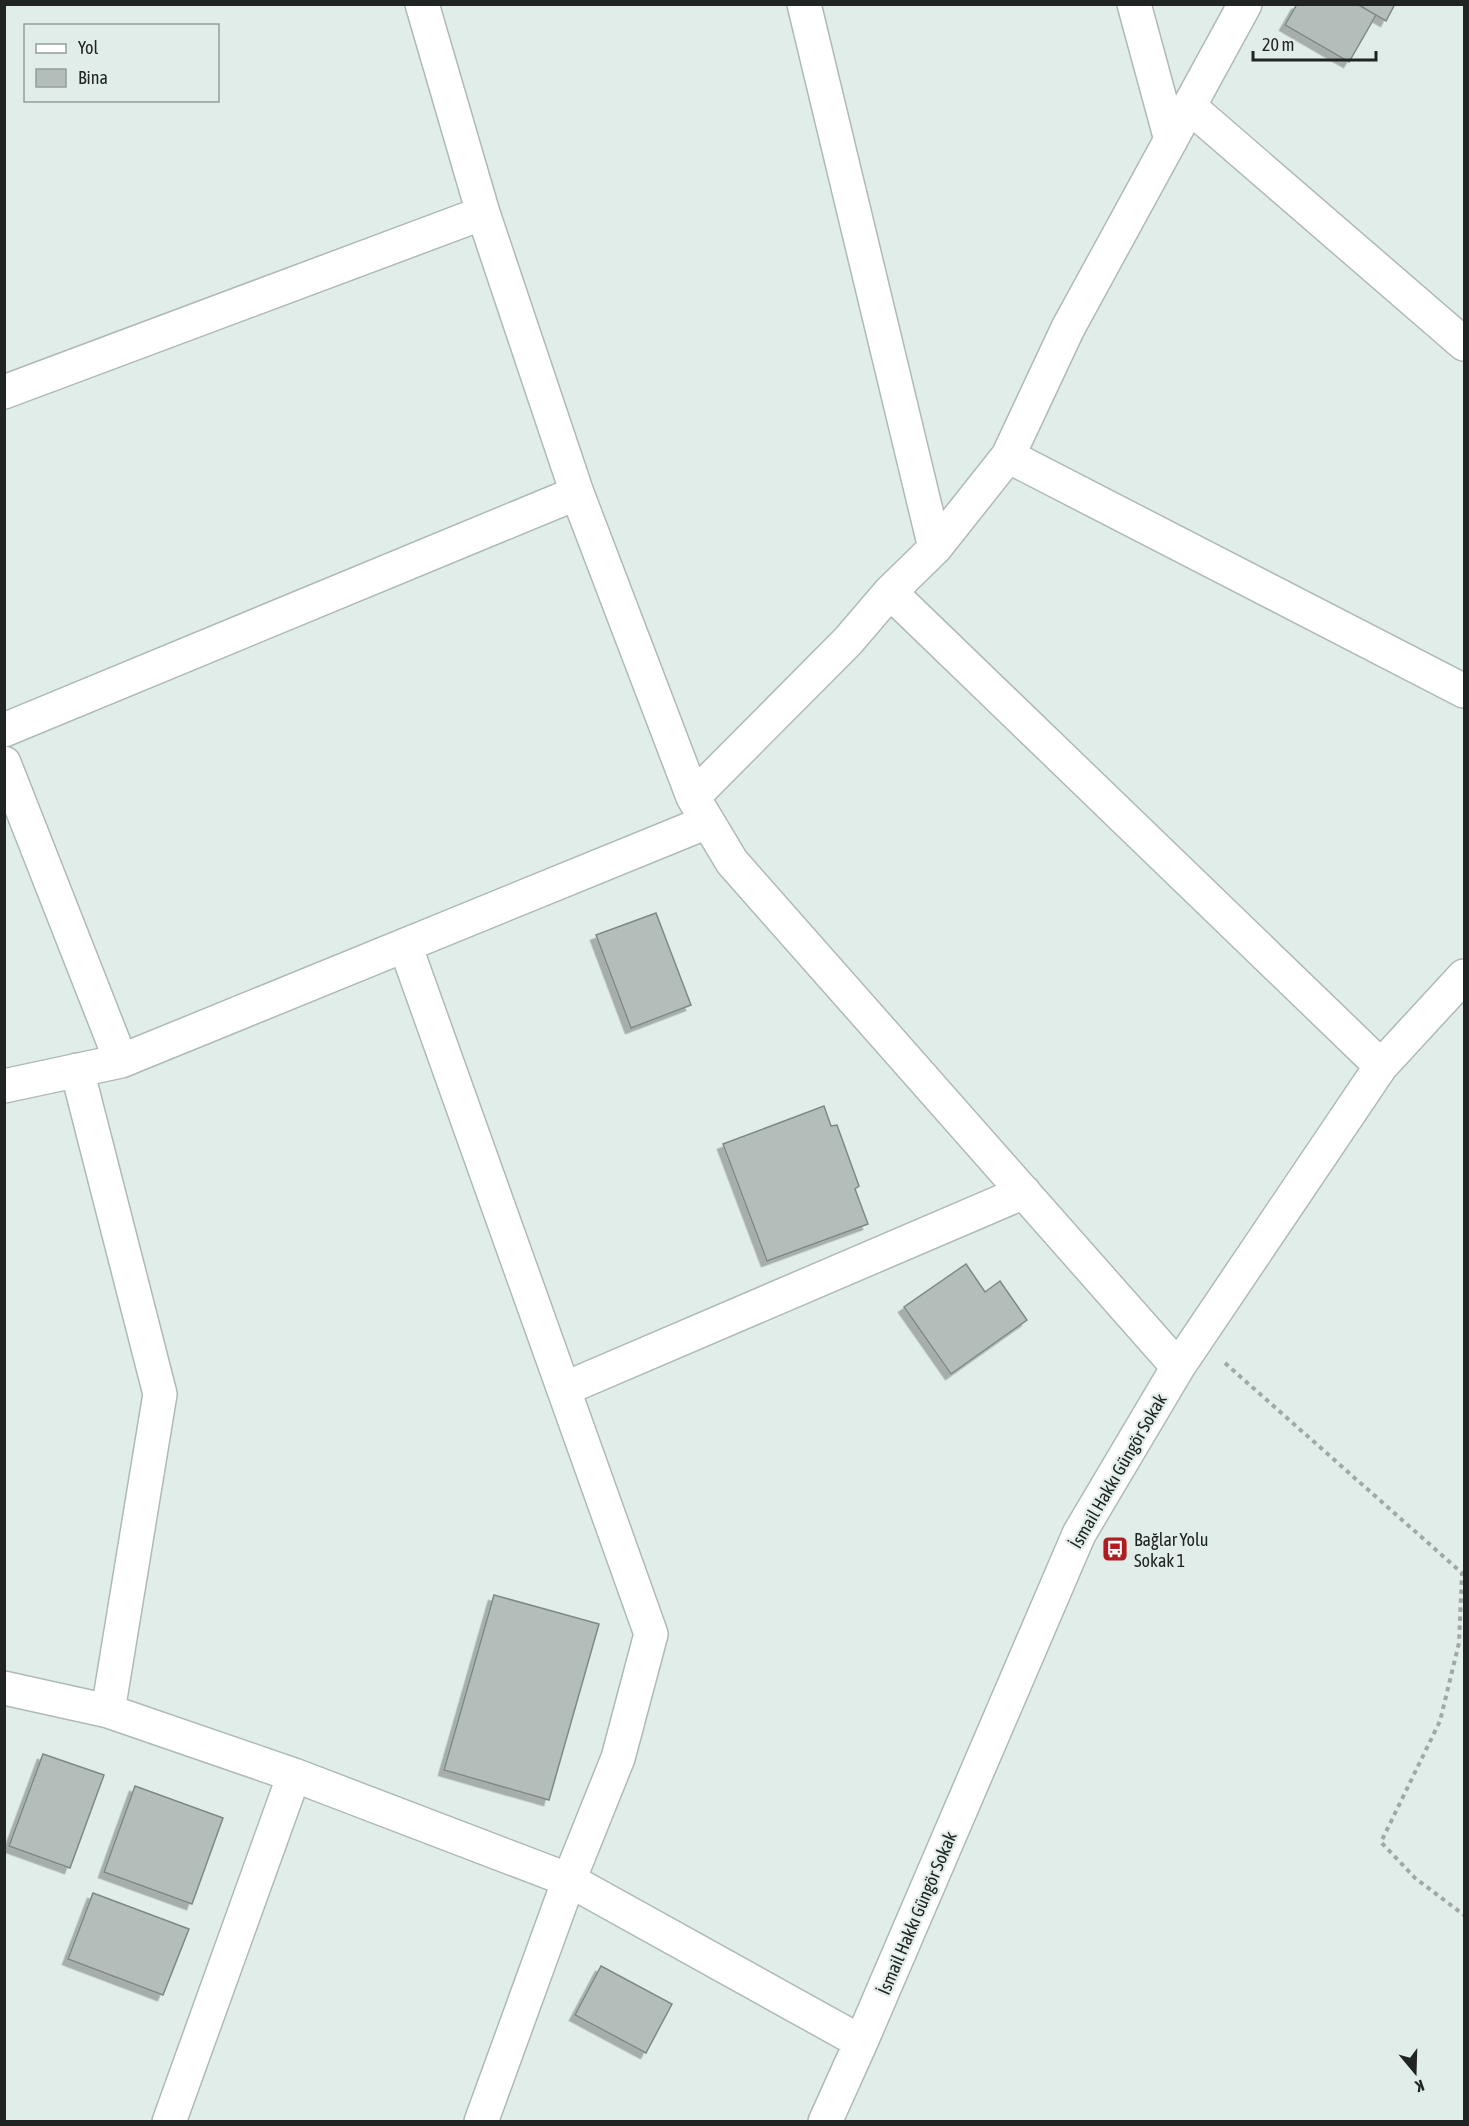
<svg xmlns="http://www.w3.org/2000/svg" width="1469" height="2126" viewBox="0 0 1469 2126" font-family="'Asap Condensed',sans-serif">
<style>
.building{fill:#b3beba;stroke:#7f8986;stroke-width:1.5;filter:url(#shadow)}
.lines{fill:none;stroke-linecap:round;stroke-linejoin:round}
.minor-casing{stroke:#afbab6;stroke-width:36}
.path{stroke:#a0a9a6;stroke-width:4;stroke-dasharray:4.5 4.5;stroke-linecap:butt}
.minor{stroke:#fff;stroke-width:33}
.labels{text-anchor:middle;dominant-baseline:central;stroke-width:4.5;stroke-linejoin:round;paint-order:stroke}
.street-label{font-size:18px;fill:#202423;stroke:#e1ede9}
.poi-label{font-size:18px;fill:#202423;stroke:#e1ede9;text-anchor:start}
</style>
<defs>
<filter id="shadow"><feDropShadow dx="-5.5" dy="5.5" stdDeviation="0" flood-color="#0004"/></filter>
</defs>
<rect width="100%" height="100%" fill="#e1ede9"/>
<path class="building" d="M1297,4H1357L1376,15L1349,62L1285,25Z
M1357,4H1395L1386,21Z
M656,913L691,1005L631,1028L596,935Z
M824,1106L831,1126L837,1125L859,1186L855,1189L868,1224L767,1261L723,1144Z
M966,1264L985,1292L1000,1281L1027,1320L951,1374L904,1307Z
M494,1595L599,1624L549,1800L444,1770Z
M43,1754L104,1775L70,1868L9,1846Z
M135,1786L223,1818L192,1904L104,1872Z
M93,1893L189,1929L163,1995L68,1959Z
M601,1966L672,2004L646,2053L575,2015Z"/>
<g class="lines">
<defs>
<path id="minor" d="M422,4L483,213L577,493L693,797L732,862L1178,1367
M804,4L935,548
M1134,4L1171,140
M1190,107L1464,344
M4,392L483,213
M1008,456L1464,691
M890,592L1381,1066
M4,730L577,493
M4,763L121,1061
M693,797L848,641L890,592L935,548L1008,456L1068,328L1245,4
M405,945L651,1634L618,1758L569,1880L481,2122
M77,1070L160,1394L108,1711
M4,1086L121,1061L707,822
M564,1389L1024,1192
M4,1688L108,1711L294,1775L569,1880L861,2042
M169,2122L294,1775
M825,2122L861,2042L1079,1534L1178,1367L1381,1066L1464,976"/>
</defs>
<use href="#minor" class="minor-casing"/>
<path class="path" d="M1225,1363L1462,1573L1459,1643L1440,1721L1381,1842L1415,1878L1464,1915"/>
<use href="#minor" class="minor"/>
</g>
<defs>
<symbol id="bus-square" viewBox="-11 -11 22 22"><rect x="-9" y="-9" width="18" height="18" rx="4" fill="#ae1d1f" stroke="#e1ede9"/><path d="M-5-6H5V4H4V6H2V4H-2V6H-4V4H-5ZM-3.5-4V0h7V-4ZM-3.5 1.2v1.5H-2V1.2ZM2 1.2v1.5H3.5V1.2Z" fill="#fff"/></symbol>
</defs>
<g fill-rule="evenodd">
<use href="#bus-square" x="1100" y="1534" width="30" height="30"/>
</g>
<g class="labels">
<g class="street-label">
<text transform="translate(1118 1471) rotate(-60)">İsmail Hakkı Güngör Sokak</text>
<text transform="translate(917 1913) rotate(-67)">İsmail Hakkı Güngör Sokak</text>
</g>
<g class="poi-label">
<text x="1134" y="1539">Bağlar Yolu<tspan x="1134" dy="21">Sokak 1</tspan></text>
</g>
</g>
<rect width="1469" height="2126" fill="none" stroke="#202423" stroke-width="12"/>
<rect x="24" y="24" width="195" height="78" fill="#e1ede9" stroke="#949d9a" stroke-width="1.5"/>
<rect x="36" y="44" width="30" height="9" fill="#ffffff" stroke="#949d9a" stroke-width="1.5"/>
<text x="78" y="54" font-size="18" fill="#202423">Yol</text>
<rect x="36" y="69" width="30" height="18" fill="#b3beba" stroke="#949d9a" stroke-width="1.5"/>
<text x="78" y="84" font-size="18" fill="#202423">Bina</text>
<g transform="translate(1415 2072) rotate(161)" stroke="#e1ede9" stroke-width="4.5" paint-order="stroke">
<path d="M0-4.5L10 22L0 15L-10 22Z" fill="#202423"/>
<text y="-9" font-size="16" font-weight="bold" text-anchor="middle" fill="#202423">K</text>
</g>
<path d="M1253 51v9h123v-9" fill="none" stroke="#202423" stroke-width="3"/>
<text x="1262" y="51" font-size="18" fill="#202423" stroke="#e1ede9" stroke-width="4.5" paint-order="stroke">20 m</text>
</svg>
